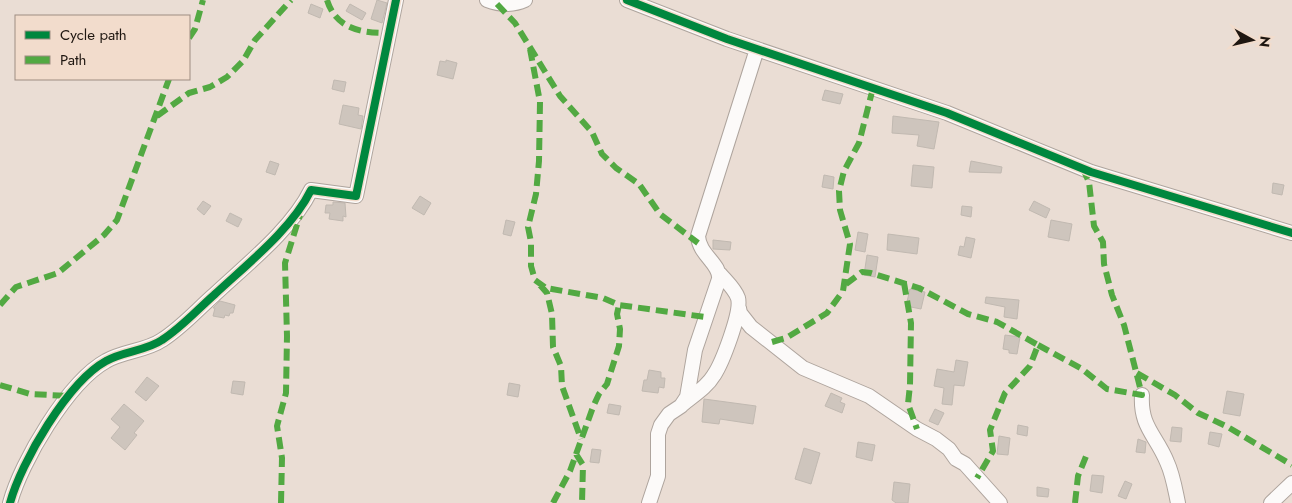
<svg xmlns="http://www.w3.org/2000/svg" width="1292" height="503" viewBox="0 0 1292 503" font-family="Jost,sans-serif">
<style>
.building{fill:#cec5bd;stroke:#c1b9b1}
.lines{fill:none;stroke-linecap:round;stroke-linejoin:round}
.minor-casing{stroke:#aea49d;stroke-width:16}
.minor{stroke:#fcfaf9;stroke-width:14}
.quiet{stroke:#52a942;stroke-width:6;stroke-dasharray:12 6;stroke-linecap:butt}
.cycleway-casing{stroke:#f2dccc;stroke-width:11}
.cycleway{stroke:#00873e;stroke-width:8}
</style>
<rect width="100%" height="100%" fill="#eaddd4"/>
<path class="building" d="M377,0L387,3L382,23L371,19Z
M311,4L323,9L320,18L308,13Z
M350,4L366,13L362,20L346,11Z
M446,60L457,63L453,79L437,75L440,61L446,62Z
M334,80L346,82L344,92L332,89Z
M825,90L843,94L840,104L822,100Z
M343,105L359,108L358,115L363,116L361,129L339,124Z
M893,116L939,122L934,149L917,146L919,135L892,133Z
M270,161L279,164L275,175L266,172Z
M971,161L1002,167L1001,173L969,172Z
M913,165L934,167L932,188L911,186Z
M824,175L834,177L833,189L822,187Z
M1273,183L1284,185L1282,195L1272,193Z
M420,196L431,203L424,215L412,208Z
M203,201L211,206L204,215L197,209Z
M1034,201L1050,209L1046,218L1029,210Z
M333,202L345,203L346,217L343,216V221L329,219L330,213H325L326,205H333Z
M962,206L972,207L971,217L961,215Z
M230,213L242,219L238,227L226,221Z
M506,220L515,222L511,236L503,234Z
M1051,220L1072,224L1069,241L1048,237Z
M858,232L868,234L865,252L855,250Z
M888,234L919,238L917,254L887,250Z
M966,237L975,239L971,258L958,255L960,246L964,247Z
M713,240L731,242L730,250L713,249Z
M867,255L878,257L875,277L864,275Z
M910,289L925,292L921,309L906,306Z
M986,297L1019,300L1017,319L1004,317L1005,307L985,303Z
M220,301L235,305L233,313H230L229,316L225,315L224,318L213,316L215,308H213Z
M1005,335L1020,337L1017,354L1009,353V350L1003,349Z
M956,360L968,362L964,386L954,385L952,405L942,404L944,388L934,386L937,369L954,372Z
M649,370L661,372V378H665L664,388L659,387L658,393L642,391L644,380H647Z
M147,377L159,386L146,401L135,392Z
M233,381L245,382L243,395L231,393Z
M509,383L520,385L518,397L507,395Z
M1227,391L1244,394L1240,416L1223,413Z
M831,393L842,398L840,402L845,404L842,413L825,406Z
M704,399L756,406L753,424L720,419L719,424L702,422Z
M124,404L144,421L134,433L137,435L125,450L111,438L120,427L111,419Z
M609,404L621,406L619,415L607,413Z
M935,409L944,413L938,425L929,421Z
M1018,425L1028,427L1027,436L1017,434Z
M1172,427L1182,428L1181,442L1170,441Z
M1210,432L1222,434L1219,447L1208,444Z
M999,436L1010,438L1008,455L997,454Z
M1138,439L1146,442L1145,453L1136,452Z
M858,442L875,445L872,461L856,457Z
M804,448L820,453L811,484L795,479Z
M592,449L601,450L599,463L590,462Z
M1092,475L1104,476L1102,493L1090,491Z
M1125,481L1132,484L1126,499L1118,496Z
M894,482L910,484L908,503H896L892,500Z
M1037,487L1049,489L1048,497L1037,496Z"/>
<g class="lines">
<defs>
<path id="minor" d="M487,0C500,5 512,6 525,0
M627,0L727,39L947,113L1091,172L1292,233
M739,308L740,313L751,327L803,368L869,396L917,429L936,439L949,449L956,459L965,464L1000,503
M1142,395C1140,427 1156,435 1167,462C1173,475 1175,489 1178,503
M683,404C694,395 707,387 714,375C722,363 742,312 738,298C735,289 726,281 720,274
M10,503C21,462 68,382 106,361C123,351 146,351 162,340C181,328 197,310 214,295C246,265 292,229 311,190L356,196L396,0
M649,503L658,476V434L661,425L669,414L681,406L687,397L695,350L719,279C721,264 699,255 698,236L757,49
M1271,503L1292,483"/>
</defs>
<use href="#minor" class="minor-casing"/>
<use href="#minor" class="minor"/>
<path class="quiet" d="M327,0C336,29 361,33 388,33
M497,4L515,23L560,96L592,132L602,154L616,168L639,184L660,214L698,243
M189,38L195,29L203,0
M530,49L540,102L539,161L536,194L528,227L531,242V266L535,280L546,288L603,298L619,305L705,317
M157,116L189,93L210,87L227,77L243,61L255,40L291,0
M904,283L911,323L910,385L908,404L917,429
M846,284L862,272L871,273L919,288L968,314L997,322L1038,345L1030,366L1005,393L990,430L993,451L977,478
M540,285L547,293L552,314L553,347L561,366L562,386L581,439
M0,305L16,287L58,273L104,235L117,220L169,79
M772,342L786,338L827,313L843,291L850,244L840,210L839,191L844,171L859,143L873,88
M1038,345L1082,369L1107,389L1142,395L1124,325L1112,295L1104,264L1103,242L1094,226L1089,182L1083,169
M1137,373L1175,395L1198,413L1226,426L1292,465
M0,385L30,394L69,396
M576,454L583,465L582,503
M281,503L282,458L277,426L286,393L287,336L285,263L300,215
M553,503L570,471L593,407L599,394L607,384L619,346L620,329L617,314L619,305
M1075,503L1078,476L1087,454"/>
<defs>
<path id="cycleway" d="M627,0L727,39L947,113L1091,172L1292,233
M10,503C21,462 68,382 106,361C123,351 146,351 162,340C181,328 197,310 214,295C246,265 292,229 311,190L356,196L396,0"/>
</defs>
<use href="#cycleway" class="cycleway-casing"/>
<use href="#cycleway" class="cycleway"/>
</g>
<rect x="15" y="15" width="175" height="65" fill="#f2dccc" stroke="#9e8d81"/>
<rect x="25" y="31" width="25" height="8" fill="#00873e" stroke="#9e8d81"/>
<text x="60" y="40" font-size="15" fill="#1f1711">Cycle path</text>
<rect x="25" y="56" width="25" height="8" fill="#52a942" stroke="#9e8d81"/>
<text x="60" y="65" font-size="15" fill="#1f1711">Path</text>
<g transform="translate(1252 40) rotate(98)" stroke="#f2dccc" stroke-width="4" paint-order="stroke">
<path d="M0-4L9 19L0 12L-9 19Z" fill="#1f1711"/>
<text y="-8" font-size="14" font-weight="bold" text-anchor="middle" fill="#1f1711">N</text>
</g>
</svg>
